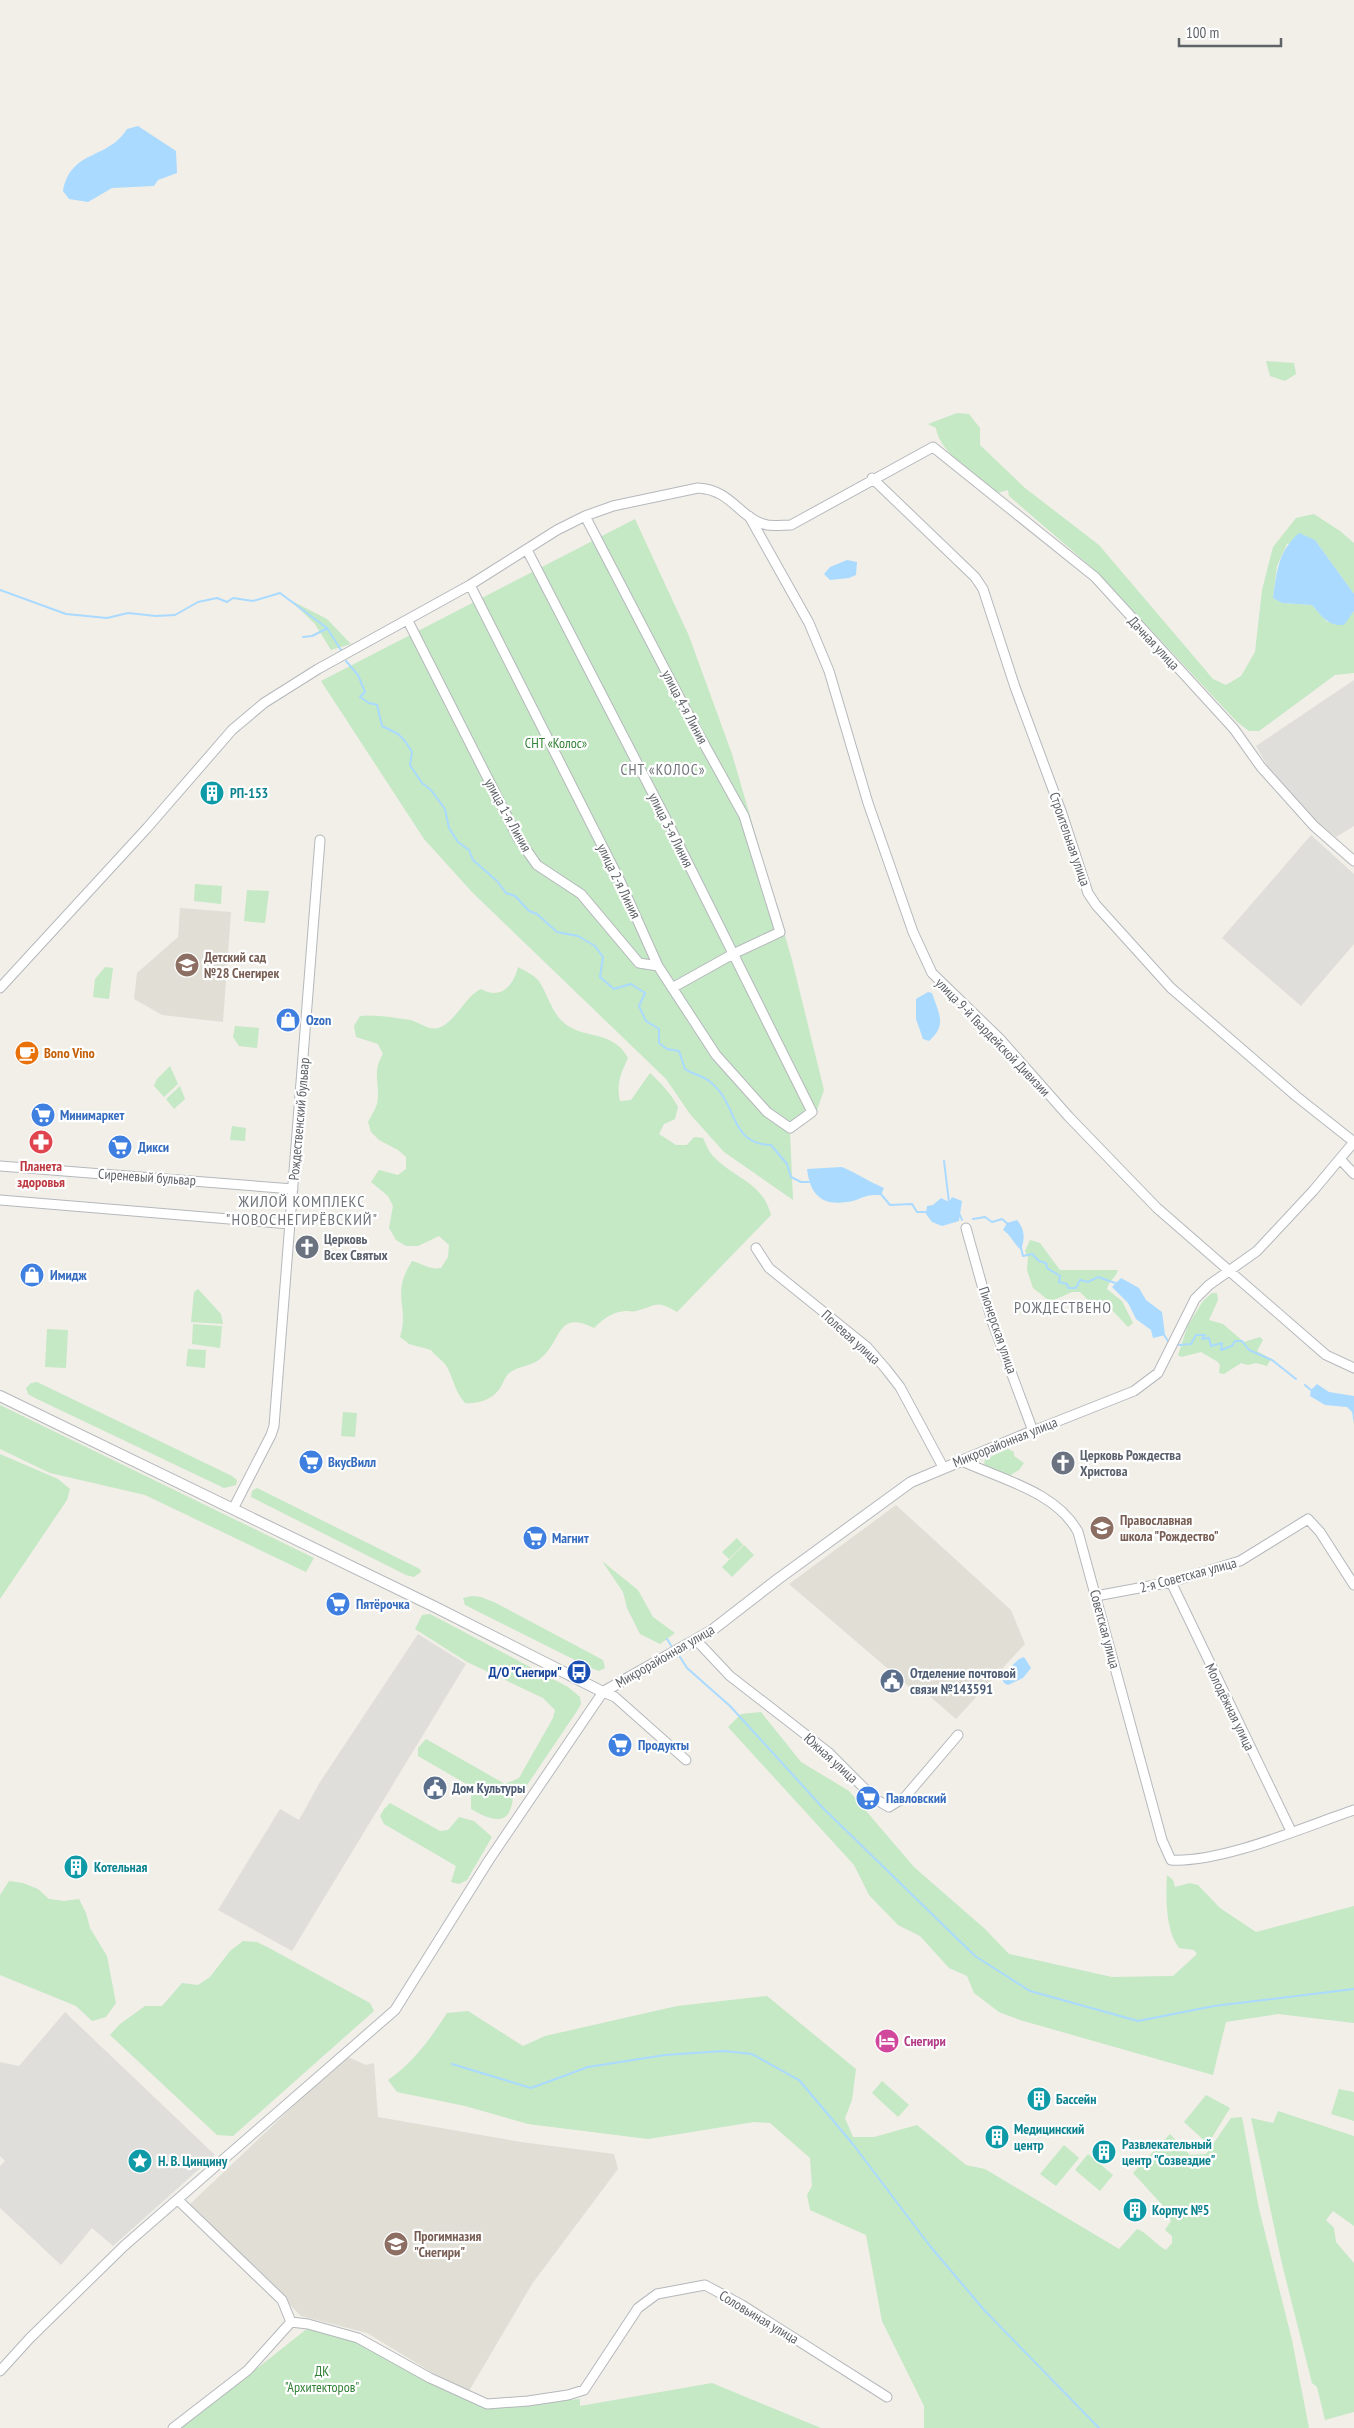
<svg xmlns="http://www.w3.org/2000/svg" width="1354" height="2428" viewBox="0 0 1354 2428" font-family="'PT Sans Narrow',sans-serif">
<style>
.industrial{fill:#e0deda}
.education{fill:#e1ded6}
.green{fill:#c5e8c5}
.water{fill:#aadaff}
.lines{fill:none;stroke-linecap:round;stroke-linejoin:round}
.stream{stroke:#aadaff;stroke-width:2}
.minor-casing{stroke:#b5b8bc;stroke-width:11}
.tertiary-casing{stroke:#b5b8bc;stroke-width:12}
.minor{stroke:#fff;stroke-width:9}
.tertiary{stroke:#fff;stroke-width:10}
.labels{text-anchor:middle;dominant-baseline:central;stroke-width:4.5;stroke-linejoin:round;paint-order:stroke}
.street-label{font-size:14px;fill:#5f6368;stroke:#fff}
.park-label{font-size:14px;fill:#348238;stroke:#fff}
.culture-label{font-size:14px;font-weight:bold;fill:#0d838f;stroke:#fff;text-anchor:start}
.education-label{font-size:14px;font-weight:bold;fill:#785e54;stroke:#fff;text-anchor:start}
.shop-label{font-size:14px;font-weight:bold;fill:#366cbe;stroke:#fff;text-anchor:start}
.food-label{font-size:14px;font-weight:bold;fill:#c56008;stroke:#fff;text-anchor:start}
.health-label{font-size:14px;font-weight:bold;fill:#be3a42;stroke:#fff}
.worship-label{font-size:14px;font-weight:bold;fill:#5b616d;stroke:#fff;text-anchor:start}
.transit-label{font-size:14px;font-weight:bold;fill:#164399;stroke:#fff;text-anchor:end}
.service-label{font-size:14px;font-weight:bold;fill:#4e5e75;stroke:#fff;text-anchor:start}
.hotel-label{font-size:14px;font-weight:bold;fill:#b23c85;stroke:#fff;text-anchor:start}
.neighbourhood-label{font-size:15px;letter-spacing:1px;fill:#70757a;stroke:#fff}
.quarter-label{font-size:16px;letter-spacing:1px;fill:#70757a;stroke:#fff}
</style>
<rect width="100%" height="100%" fill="#f1efe8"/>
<path class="industrial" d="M1354,680V826L1336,837L1301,809L1268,767L1256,746Z
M1311,835L1354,874V944L1301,1006L1222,938Z
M418,1634L466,1664L292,1951L218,1910L280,1809L299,1820L320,1782Z
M65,2012L215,2155L113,2246L92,2228L61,2265L0,2208V2166L5,2161L0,2156V2062L19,2066Z"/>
<path class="education" d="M180,908L231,912L223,1022L162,1015L134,999L137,973L178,937Z
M896,1505L1011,1610L1025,1644L956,1719L918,1686L914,1691L789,1584Z
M346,2056L366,2065L374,2063L378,2117L521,2142L614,2154L618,2169L532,2284L469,2391L433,2373L367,2333L301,2316L190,2204Z"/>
<path class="green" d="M1266,361L1294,363L1296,374L1285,381L1270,376Z
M957,413L969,414L980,428V445L1025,488L1099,545L1213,679L1226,685L1241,676L1255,652L1262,590L1273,547L1296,518L1314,514L1340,531L1354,543V594L1315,540L1287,544L1277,566L1273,598L1282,603L1312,605L1327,622L1352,614L1354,611V673L1335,675L1259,731H1249L1236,721L1097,572L1009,496L1008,490L997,493C978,478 939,452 936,428L928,424Z
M635,519L689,636L732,754L792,960L824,1090L815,1116L790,1132L793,1200L724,1152L690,1114L666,1079L472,892L424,839L321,681Z
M290,600L327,619L351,644L331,650L315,624Z
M195,884L222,886L221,904L194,901Z
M247,890L269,891L265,923L244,921Z
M105,967L113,968L109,999L93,997L95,979Z
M518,967C525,971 534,975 538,980C547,992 551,1011 562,1021C582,1041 612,1028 628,1058C621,1073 616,1084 620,1101L631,1100L650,1073C659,1081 673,1096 678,1107L675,1119L664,1124L659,1134L676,1145H687L694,1137L703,1138C706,1144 709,1153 715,1158C737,1180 762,1182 771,1215L677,1312C655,1299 657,1306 636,1311C633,1312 628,1311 625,1311C612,1312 603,1319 594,1328C556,1309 562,1342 540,1359C533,1365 521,1366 512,1371C504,1375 503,1387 496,1393C488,1401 476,1404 465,1403C455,1392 454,1380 447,1367C444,1361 435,1356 431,1350L409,1344L400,1337C410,1306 390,1296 412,1261C423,1264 430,1270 441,1268L448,1257L449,1245L439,1236L418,1246H406L396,1240L389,1228L393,1206L388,1196L371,1182L379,1170L398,1175L406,1169V1157L398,1150L379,1140L371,1132L368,1122C371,1116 375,1110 377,1104C381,1085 371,1073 383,1054L378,1044L356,1037L354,1026L360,1016C374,1014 396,1018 410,1020C422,1023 430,1033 443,1026C459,1016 465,997 481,989C500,1000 513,987 518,967Z
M235,1026L259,1028L257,1048L239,1046L233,1037Z
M170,1066L178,1084L164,1097L154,1086L157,1079Z
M180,1086L185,1099L174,1109L166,1099Z
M232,1126L246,1128L245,1141L230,1140Z
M1030,1240L1040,1243L1060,1270H1118C1116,1278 1109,1280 1107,1289L1122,1301L1133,1323L1128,1327L1111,1309L1093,1305L1080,1292H1072L1054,1300L1047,1299L1033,1288L1027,1270L1028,1257L1025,1251Z
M198,1289L221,1314L223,1324L191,1322L194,1292Z
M1212,1293H1217L1218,1300L1209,1320L1223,1324L1244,1342L1260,1337L1263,1340L1257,1351L1271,1359L1267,1366L1256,1363L1248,1365L1241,1363L1224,1374L1219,1373L1220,1365L1218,1362L1201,1352L1181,1357L1178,1355L1188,1325L1203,1301Z
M193,1324L222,1326L220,1348L192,1344Z
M47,1329L68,1330L66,1368L45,1367Z
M188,1349L206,1350L205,1368L186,1366Z
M37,1382L232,1476L237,1480L236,1485L224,1488L35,1398L28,1394L26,1388L31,1383Z
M0,1405L314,1558L306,1572L145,1495L50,1473L0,1449Z
M343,1412L357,1413L355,1437L341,1436Z
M1008,1449L1014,1452V1456L1024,1463L1019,1470L1009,1476L984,1466L985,1459Z
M0,1454L58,1479L70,1489L67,1500L0,1599Z
M257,1488L420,1569L421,1572L414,1577L406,1575L251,1497L252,1491Z
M737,1538L743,1545L729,1559L722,1552Z
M744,1545L754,1555L732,1577L722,1567Z
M602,1561L638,1590L653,1617L675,1633L660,1644L640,1634L627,1608L623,1592Z
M472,1596L481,1597L496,1603L603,1660L605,1668L599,1671L591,1668L465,1605L463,1598Z
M430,1614L568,1687L580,1697L581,1704L577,1711L521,1794L513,1796C511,1828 492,1821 471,1809V1793L468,1785L418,1756V1748L426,1739L505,1784L519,1778L553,1718L555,1710L543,1698L467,1662L415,1629L422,1615Z
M761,1712L801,1762L849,1791L914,1867L985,1929L1009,1954L1112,1977L1173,1976L1197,1954L1194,1950L1179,1948C1165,1930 1166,1897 1167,1875L1173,1880L1175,1887L1190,1883L1198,1885L1220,1908L1256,1932L1354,1906V2023L1278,2014L1226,2022L1213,2075L1020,2020L999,2012L974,1993L967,1976L949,1968L920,1936L898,1925L869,1895L854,1865L728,1727L741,1714Z
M390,1803L440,1831L448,1830L459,1817L474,1821L492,1837L467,1880L459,1884L451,1882L456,1866L384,1824L380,1816L384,1809Z
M9,1881L23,1883L38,1889L49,1899L64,1901L79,1899L86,1913L90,1928L107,1956L116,2003L106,2017L92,2021L76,2006L0,1975V1895Z
M243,1941L257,1942L269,1948L370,2003L374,2011L233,2136L217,2135L110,2035L120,2024L145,2006H162L182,1983L198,1985L210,1977L230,1951Z
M767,1996L856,2069L852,2100L845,2118L853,2137H874L917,2125L966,2165L985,2169L1119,2249L1137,2229C1149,2234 1155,2244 1166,2250L1172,2243V2236L1165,2230L1171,2221L1165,2208L1133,2173L1170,2134L1190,2155L1206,2154L1231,2118L1242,2117L1259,2209L1292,2340L1309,2428H924V2406L882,2321L866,2235L810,2210L807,2195L812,2186L810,2158L770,2123L754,2122L648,2139L528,2124L465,2106L397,2092L388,2080C413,2063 431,2038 447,2013L468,2011L523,2046L545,2036L677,2006Z
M882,2081L909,2105L898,2117L872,2093Z
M1339,2089L1354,2092V2121L1331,2114Z
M1206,2095L1230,2108L1208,2144L1184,2122Z
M1278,2111L1354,2136V2226L1333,2211L1326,2220L1334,2228L1336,2242L1354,2263V2412L1325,2420L1317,2387L1312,2383L1282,2264L1251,2118L1273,2123Z
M1064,2145L1079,2158L1056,2186L1040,2174Z
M1088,2154L1113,2175L1100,2191L1075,2170Z
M308,2328L342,2332L487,2407L580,2399V2406L712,2383L821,2428H180L245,2374L255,2370Z"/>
<path class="water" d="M138,126L176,151L177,173L158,180L154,186L112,188L88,202L69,199L63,191C71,149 108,160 127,129Z
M1299,533L1315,540L1354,594V611L1344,625C1327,626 1322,616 1312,605L1282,603L1273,598C1277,570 1278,552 1299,533Z
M847,560L857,562L856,575L849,578L830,580L824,574L830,567Z
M928,992L932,993C938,1012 948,1025 929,1041L923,1039L916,1019V999Z
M842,1167C857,1173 869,1182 884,1188L881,1195C862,1194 862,1200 847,1202C820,1206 810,1193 807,1169Z
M952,1197L962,1201L959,1221L942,1226L932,1222L926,1214L927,1206L933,1205L941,1198L949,1202Z
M1017,1220C1025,1230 1025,1238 1021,1250C1014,1244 1010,1234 1003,1230L1007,1223Z
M1121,1278L1139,1288L1146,1300L1162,1312L1165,1335L1153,1338L1151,1330L1136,1319L1128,1303L1112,1287Z
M1317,1384L1329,1392L1354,1396V1424L1352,1412L1347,1407L1325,1405L1310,1396L1311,1390Z
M1024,1657L1031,1668L1023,1678L1008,1685L1004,1683L1001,1676L1019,1659Z"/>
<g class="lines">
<path class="stream" d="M0,590L66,614L107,618L128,613L156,616L175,615L198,602L217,598L227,602L233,598L253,601L280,593L327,628L341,650
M303,637L312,636L326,629
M346,661L358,675L365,692L360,697L369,703L377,705L382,726L398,734L405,741L412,752L410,765L422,783L431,790L445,809L449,828L458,842L469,850L473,860L497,881L506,893L515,896L529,911L537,914L557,932L578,936L595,946L603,957L600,977L614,989L631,984L645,993L639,1006L646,1021L659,1029V1043L667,1049L679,1051L685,1069C692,1074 703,1076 709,1081C739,1103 728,1144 771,1145L787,1164L791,1177L801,1182H809
M944,1161L949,1202
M880,1193L890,1205L912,1204L917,1212H928
M960,1215L962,1220
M973,1219L985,1217L992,1222L1002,1219L1009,1225
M1021,1248L1023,1256L1032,1254L1039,1261L1046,1263L1047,1268L1060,1276L1059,1282L1067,1284L1068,1288H1076L1080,1280L1088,1282L1098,1277L1118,1284
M1164,1335L1168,1341
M1179,1345L1191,1344L1196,1335H1205L1202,1339L1209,1338L1211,1346L1222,1343L1221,1350L1232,1346L1235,1341H1242L1249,1350L1272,1360L1296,1379
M1305,1385L1311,1390
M667,1639L672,1647
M680,1657L687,1668L730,1706L823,1808L975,1956L1030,1991L1138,2021L1214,2006L1354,1989
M452,2064L531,2088L588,2067L665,2055L724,2051L752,2054L799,2080L852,2143L930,2246L985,2311L1099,2428"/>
<defs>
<path id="minor" d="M872,478L975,577L983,589L1015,687L1061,811L1088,893L1096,905L1171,988L1296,1096L1354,1142
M585,516L698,733L744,816L780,932L733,954L672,988
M749,516L809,623L829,671L868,803L913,932L932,973L1000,1039L1069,1117L1157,1208L1326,1355L1354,1368
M470,585L620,881L658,966L716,1055L767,1112L790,1128L812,1112L664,815L527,550
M408,621L518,838L537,865L581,894L639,963L658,966
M0,988L147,828L232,730L264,703L318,669L470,585L557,530L585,516L613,506L698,488C733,490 739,519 767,525C774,526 783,525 791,525L933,447L1095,577L1234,729L1261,767L1314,826L1354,861
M1340,1159L1354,1174
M0,1166L293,1189
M0,1200L290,1224
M966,1228L992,1321L1033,1431L1134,1391L1158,1373L1195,1299L1209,1285L1257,1251L1313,1191L1354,1142
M756,1248L769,1268L867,1347L886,1369L900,1387L943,1467
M960,1460C999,1479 1056,1491 1078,1532L1162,1840L1171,1860C1222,1863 1304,1827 1354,1810
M233,1509L271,1435L274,1426L320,840
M1171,1582L1291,1831
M1096,1596L1171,1582L1240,1561L1308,1519L1320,1532L1354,1585
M697,1641L730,1676L828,1752L875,1799L889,1807L905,1797L958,1735
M291,2322L308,2324L358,2338L430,2378L487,2404L528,2401L568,2395L584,2390L638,2308L657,2294L705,2285L742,2305L887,2397
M0,2371L30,2338L124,2246L395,2010L489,1860L603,1692L615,1697L686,1760
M173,2428L248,2370L291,2322L282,2300L178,2200"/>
<path id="tertiary" d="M0,1396L435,1607L603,1692L711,1631L778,1579L911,1482L1033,1431"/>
</defs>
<use href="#minor" class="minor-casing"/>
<use href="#tertiary" class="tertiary-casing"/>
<use href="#minor" class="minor"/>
<use href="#tertiary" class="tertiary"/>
</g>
<defs>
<symbol id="building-disc" viewBox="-11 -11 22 22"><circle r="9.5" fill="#0f9aa8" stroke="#fff"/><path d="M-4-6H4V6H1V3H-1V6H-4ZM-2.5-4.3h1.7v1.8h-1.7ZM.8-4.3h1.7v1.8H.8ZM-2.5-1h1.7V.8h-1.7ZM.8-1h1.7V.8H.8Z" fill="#fff"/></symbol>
<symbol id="school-disc" viewBox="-11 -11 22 22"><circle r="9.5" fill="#8d6e63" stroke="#fff"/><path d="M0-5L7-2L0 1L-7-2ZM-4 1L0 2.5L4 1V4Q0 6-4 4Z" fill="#fff"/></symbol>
<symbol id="shop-disc" viewBox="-11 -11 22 22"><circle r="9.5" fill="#3f7fe0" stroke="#fff"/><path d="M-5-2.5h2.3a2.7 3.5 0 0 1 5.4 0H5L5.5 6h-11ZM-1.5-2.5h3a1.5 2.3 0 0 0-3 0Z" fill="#fff"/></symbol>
<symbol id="cafe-disc" viewBox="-11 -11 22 22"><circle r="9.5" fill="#e8710a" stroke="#fff"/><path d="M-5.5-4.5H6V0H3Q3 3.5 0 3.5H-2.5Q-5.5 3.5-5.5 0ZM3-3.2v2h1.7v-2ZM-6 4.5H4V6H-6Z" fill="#fff"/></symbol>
<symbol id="supermarket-disc" viewBox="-11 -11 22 22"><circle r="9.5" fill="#3f7fe0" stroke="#fff"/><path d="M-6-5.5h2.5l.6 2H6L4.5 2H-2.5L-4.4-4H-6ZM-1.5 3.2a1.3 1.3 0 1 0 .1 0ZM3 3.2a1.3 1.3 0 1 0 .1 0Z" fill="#fff"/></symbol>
<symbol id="pharmacy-disc" viewBox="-11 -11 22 22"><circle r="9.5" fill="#e0444e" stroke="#fff"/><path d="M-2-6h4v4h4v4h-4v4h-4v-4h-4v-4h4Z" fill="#fff"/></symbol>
<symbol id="church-disc" viewBox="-11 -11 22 22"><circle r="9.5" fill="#6b7280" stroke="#fff"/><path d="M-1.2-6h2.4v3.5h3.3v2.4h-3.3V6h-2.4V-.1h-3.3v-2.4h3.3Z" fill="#fff"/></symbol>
<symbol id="bus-disc" viewBox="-11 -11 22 22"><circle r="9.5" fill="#1a4fb4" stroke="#fff"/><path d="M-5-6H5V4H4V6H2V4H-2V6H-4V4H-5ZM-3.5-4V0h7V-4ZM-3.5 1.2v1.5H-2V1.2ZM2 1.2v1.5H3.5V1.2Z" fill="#fff"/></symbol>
<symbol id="civic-disc" viewBox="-11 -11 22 22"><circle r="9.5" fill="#5c6f8a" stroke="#fff"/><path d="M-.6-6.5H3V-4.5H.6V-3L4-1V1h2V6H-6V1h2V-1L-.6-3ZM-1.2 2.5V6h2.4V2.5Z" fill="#fff"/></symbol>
<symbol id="hotel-disc" viewBox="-11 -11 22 22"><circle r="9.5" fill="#d1479c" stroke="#fff"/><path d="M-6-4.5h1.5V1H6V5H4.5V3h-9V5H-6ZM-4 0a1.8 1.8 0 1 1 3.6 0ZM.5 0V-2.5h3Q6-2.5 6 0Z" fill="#fff"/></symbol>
<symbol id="sight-disc" viewBox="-11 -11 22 22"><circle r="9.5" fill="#0f9aa8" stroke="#fff"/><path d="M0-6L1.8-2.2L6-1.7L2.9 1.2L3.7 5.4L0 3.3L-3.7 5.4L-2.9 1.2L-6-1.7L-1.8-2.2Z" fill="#fff"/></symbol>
</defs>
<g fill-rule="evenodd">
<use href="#building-disc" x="198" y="779" width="28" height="28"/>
<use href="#school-disc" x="173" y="951" width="28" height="28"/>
<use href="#shop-disc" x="274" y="1006" width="28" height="28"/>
<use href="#cafe-disc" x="13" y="1039" width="28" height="28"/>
<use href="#supermarket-disc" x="29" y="1101" width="28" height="28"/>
<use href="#pharmacy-disc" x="27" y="1128" width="28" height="28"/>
<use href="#supermarket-disc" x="106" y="1133" width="28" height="28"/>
<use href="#church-disc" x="293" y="1233" width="28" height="28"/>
<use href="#shop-disc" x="18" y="1261" width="28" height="28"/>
<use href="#supermarket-disc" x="297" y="1448" width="28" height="28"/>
<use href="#church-disc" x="1049" y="1449" width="28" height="28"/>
<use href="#school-disc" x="1088" y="1514" width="28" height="28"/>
<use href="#supermarket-disc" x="521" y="1524" width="28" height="28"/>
<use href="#supermarket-disc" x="324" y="1590" width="28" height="28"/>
<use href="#bus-disc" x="565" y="1658" width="28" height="28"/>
<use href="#civic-disc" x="878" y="1667" width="28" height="28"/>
<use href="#supermarket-disc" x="606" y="1731" width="28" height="28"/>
<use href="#civic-disc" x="421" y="1774" width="28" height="28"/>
<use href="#supermarket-disc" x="854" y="1784" width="28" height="28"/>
<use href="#building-disc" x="62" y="1853" width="28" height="28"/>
<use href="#hotel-disc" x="873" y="2027" width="28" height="28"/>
<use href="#building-disc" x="1025" y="2085" width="28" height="28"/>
<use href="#building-disc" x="983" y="2123" width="28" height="28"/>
<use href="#building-disc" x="1090" y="2138" width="28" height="28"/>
<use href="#sight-disc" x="126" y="2147" width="28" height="28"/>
<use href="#building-disc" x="1121" y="2196" width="28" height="28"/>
<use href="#school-disc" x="382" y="2230" width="28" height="28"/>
</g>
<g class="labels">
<g class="street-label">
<text transform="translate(1154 643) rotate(47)">Дачная улица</text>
<text transform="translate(685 707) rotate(62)">улица 4-я Линия</text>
<text transform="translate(508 815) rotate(61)">улица 1-я Линия</text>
<text transform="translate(671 830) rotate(63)">улица 3-я Линия</text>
<text transform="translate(1070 839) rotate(71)">Строительная улица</text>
<text transform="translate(619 881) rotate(64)">улица 2-я Линия</text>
<text transform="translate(993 1037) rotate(46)">улица 9-й Гвардейской Дивизии</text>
<text transform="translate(299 1119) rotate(-85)">Рождественский бульвар</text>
<text transform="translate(147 1177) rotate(4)">Сиреневый бульвар</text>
<text transform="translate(998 1330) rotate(71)">Пионерская улица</text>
<text transform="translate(851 1337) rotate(42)">Полевая улица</text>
<text transform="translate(1005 1442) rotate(-22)">Микрорайонная улица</text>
<text transform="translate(1188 1575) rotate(-15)">2-я Советская улица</text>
<text transform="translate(1105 1629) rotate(75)">Советская улица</text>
<text transform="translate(665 1656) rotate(-30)">Микрорайонная улица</text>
<text transform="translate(1230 1707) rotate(64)">Молодёжная улица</text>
<text transform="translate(831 1758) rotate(42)">Южная улица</text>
<text transform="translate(759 2317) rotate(31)">Соловьиная улица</text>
</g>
<g class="park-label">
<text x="556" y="743">СНТ «Колос»</text>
<text x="322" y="2371">ДК<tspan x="322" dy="16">"Архитекторов"</tspan></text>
</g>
<g class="culture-label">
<text x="230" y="793">РП-153</text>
<text x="94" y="1867">Котельная</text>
<text x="1056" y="2099">Бассейн</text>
<text x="1014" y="2129">Медицинский<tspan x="1014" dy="16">центр</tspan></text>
<text x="1122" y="2144">Развлекательный<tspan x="1122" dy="16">центр "Созвездие"</tspan></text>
<text x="158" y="2161">Н. В. Цинцину</text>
<text x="1152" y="2210">Корпус №5</text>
</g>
<g class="education-label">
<text x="204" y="957">Детский сад<tspan x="204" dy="16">№28 Снегирек</tspan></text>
<text x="1120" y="1520">Православная<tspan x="1120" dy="16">школа "Рождество"</tspan></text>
<text x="414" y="2236">Прогимназия<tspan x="414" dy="16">"Снегири"</tspan></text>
</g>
<g class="shop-label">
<text x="306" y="1020">Ozon</text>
<text x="60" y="1115">Минимаркет</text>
<text x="138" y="1147">Дикси</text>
<text x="50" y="1275">Имидж</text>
<text x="328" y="1462">ВкусВилл</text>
<text x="552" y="1538">Магнит</text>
<text x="356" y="1604">Пятёрочка</text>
<text x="638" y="1745">Продукты</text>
<text x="886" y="1798">Павловский</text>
</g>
<g class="food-label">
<text x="44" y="1053">Bono Vino</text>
</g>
<g class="health-label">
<text x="41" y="1166">Планета<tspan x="41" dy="16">здоровья</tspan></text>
</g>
<g class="worship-label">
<text x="324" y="1239">Церковь<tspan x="324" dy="16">Всех Святых</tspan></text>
<text x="1080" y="1455">Церковь Рождества<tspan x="1080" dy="16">Христова</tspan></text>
</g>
<g class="transit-label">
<text x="562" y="1672">Д/О "Снегири"</text>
</g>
<g class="service-label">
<text x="910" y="1673">Отделение почтовой<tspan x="910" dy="16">связи №143591</tspan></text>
<text x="452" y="1788">Дом Культуры</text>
</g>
<g class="hotel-label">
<text x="904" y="2041">Снегири</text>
</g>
<g class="neighbourhood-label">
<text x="663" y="769">СНТ «КОЛОС»</text>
</g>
<g class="quarter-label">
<text x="302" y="1201">ЖИЛОЙ КОМПЛЕКС<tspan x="302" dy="18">"НОВОСНЕГИРЁВСКИЙ"</tspan></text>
<text x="1063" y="1307">РОЖДЕСТВЕНО</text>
</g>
</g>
<path d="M1179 38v8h102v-8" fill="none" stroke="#5f6368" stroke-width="2.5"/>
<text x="1186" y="38" font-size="15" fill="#5f6368" stroke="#ffffff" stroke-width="4" paint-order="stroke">100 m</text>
</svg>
